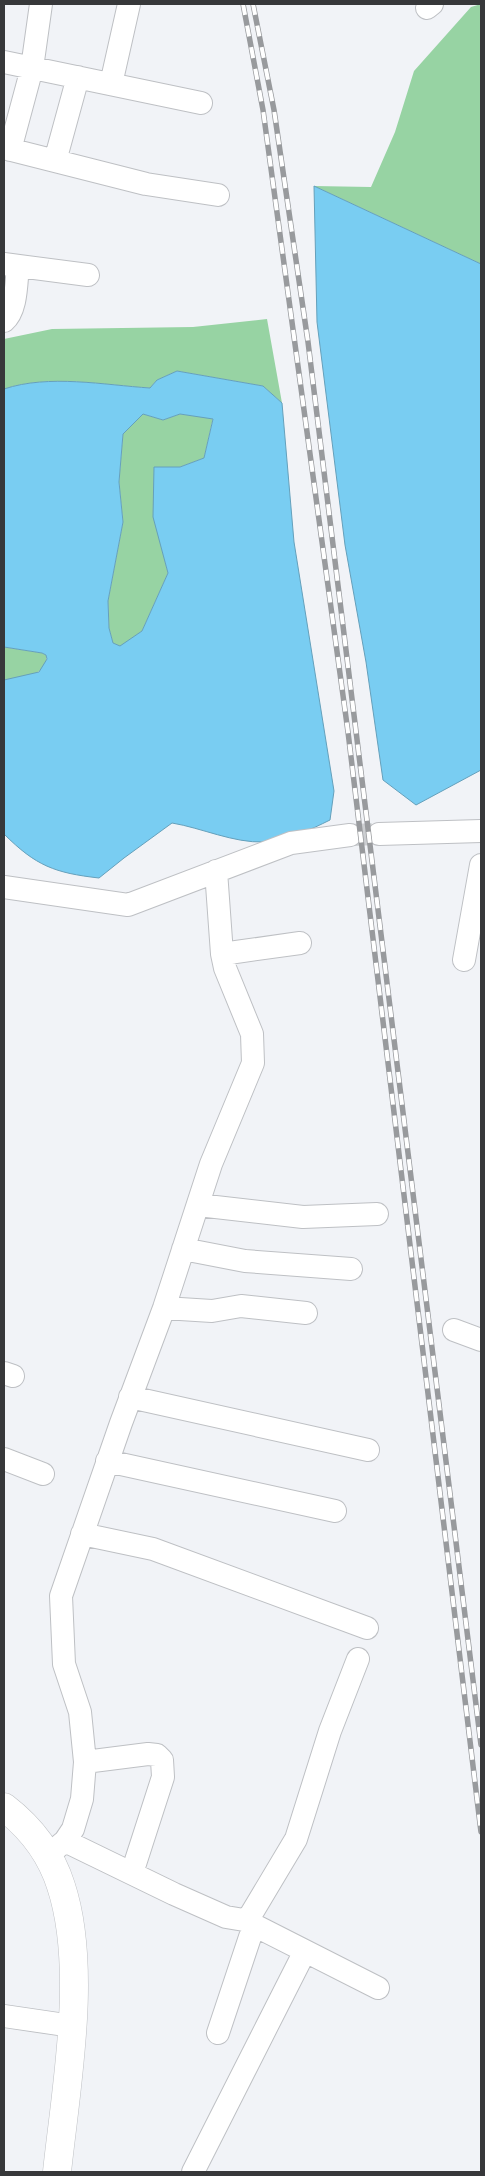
<svg xmlns="http://www.w3.org/2000/svg" width="485" height="2176" viewBox="0 0 485 2176" font-family="'IBM Plex Sans',sans-serif">
<style>
.green{fill:#97d3a3}
.water{fill:#79cdf2;stroke:#65a0bb;fill-rule:evenodd}
.lines{fill:none;stroke-linecap:round;stroke-linejoin:round}
.minor-tunnel{stroke:#ccced1;stroke-width:22;stroke-dasharray:22 11;stroke-linecap:butt}
.minor-casing{stroke:#bec0c4;stroke-width:24}
.major-casing{stroke:#bec0c4;stroke-width:29}
.minor{stroke:#fff;stroke-width:22}
.major{stroke:#fff;stroke-width:28}
.rail-casing{stroke:#989a9d;stroke-width:5.5}
.rail{stroke:#fff;stroke-width:4;stroke-dasharray:11;stroke-linecap:butt}
</style>
<rect width="100%" height="100%" fill="#f1f3f7"/>
<path class="green" d="M481,4V264L314,186L371,187L395,132L414,71L471,7Z
M267,319L282,403L263,386L177,371L157,380L150,388C104,385 49,374 4,389V339L52,329L193,327Z
M143,414L163,420L180,414L213,418L204,458L180,467L154,468L161,545L168,573L142,631L120,647L113,643L109,628L108,601L123,522L119,482L123,434Z
M4,647L42,653L46,655C50,676 19,678 4,680Z"/>
<path class="water" d="M314,186L481,264V770L416,805L383,780L366,662L345,545L317,322Z
M177,371L263,386L282,403L294,542L334,791L330,820C310,830 286,841 264,842C233,843 202,828 172,823L124,858L99,878C55,873 36,866 4,834V680L39,672L47,659L46,655L42,653L4,647V389C49,374 104,385 150,388L157,380ZM143,414L163,420L180,414L213,419L204,458L180,467H154L153,517L168,573L142,631L120,646L113,643L109,628L108,601L123,522L119,482L123,434Z"/>
<g class="lines">
<path class="minor-tunnel" d="M350,835L379,834"/>
<defs>
<path id="minor" d="M427,8L432,4
M4,62L201,103
M111,84L129,4
M4,148L146,184L218,195
M10,150L32,68L41,4
M55,161L78,77
M4,264L88,275
M4,321C17,310 16,283 18,266
M379,834L481,831
M4,887L128,905L291,843L350,835
M222,954L300,943
M464,960L481,865
M198,1205L303,1217L377,1214
M183,1249L245,1261L351,1269
M164,1308L212,1311L241,1306L306,1313
M454,1330L481,1340
M4,1373L13,1376
M130,1397L368,1450
M4,1459L43,1474
M107,1461L335,1511
M82,1534L153,1549L367,1628
M85,1762L148,1754L157,1755L162,1760L163,1777L132,1873
M65,1841L174,1894L226,1917L244,1920L250,1916L296,1839L330,1731L358,1659
M48,1855L65,1841L73,1829L82,1799L85,1762L80,1712L64,1664L61,1596L121,1423L164,1308L211,1164L253,1063L252,1034L225,968L222,954L216,871
M244,1920L378,1988
M4,2016L72,2026
M218,2033L250,1937L256,1927
M193,2172L305,1951"/>
<path id="major" d="M4,1807C30,1827 51,1854 61,1886C88,1968 66,2087 57,2172"/>
</defs>
<use href="#minor" class="minor-casing"/>
<use href="#major" class="major-casing"/>
<use href="#minor" class="minor"/>
<use href="#major" class="major"/>
<defs>
<path id="rail" d="M243,4L263,110L348,732L481,1832
M253,4L274,110L308,342L481,1745"/>
</defs>
<use href="#rail" class="rail-casing"/>
<use href="#rail" class="rail"/>
</g>
<rect width="485" height="2176" fill="none" stroke="#37383a" stroke-width="10"/>
</svg>
